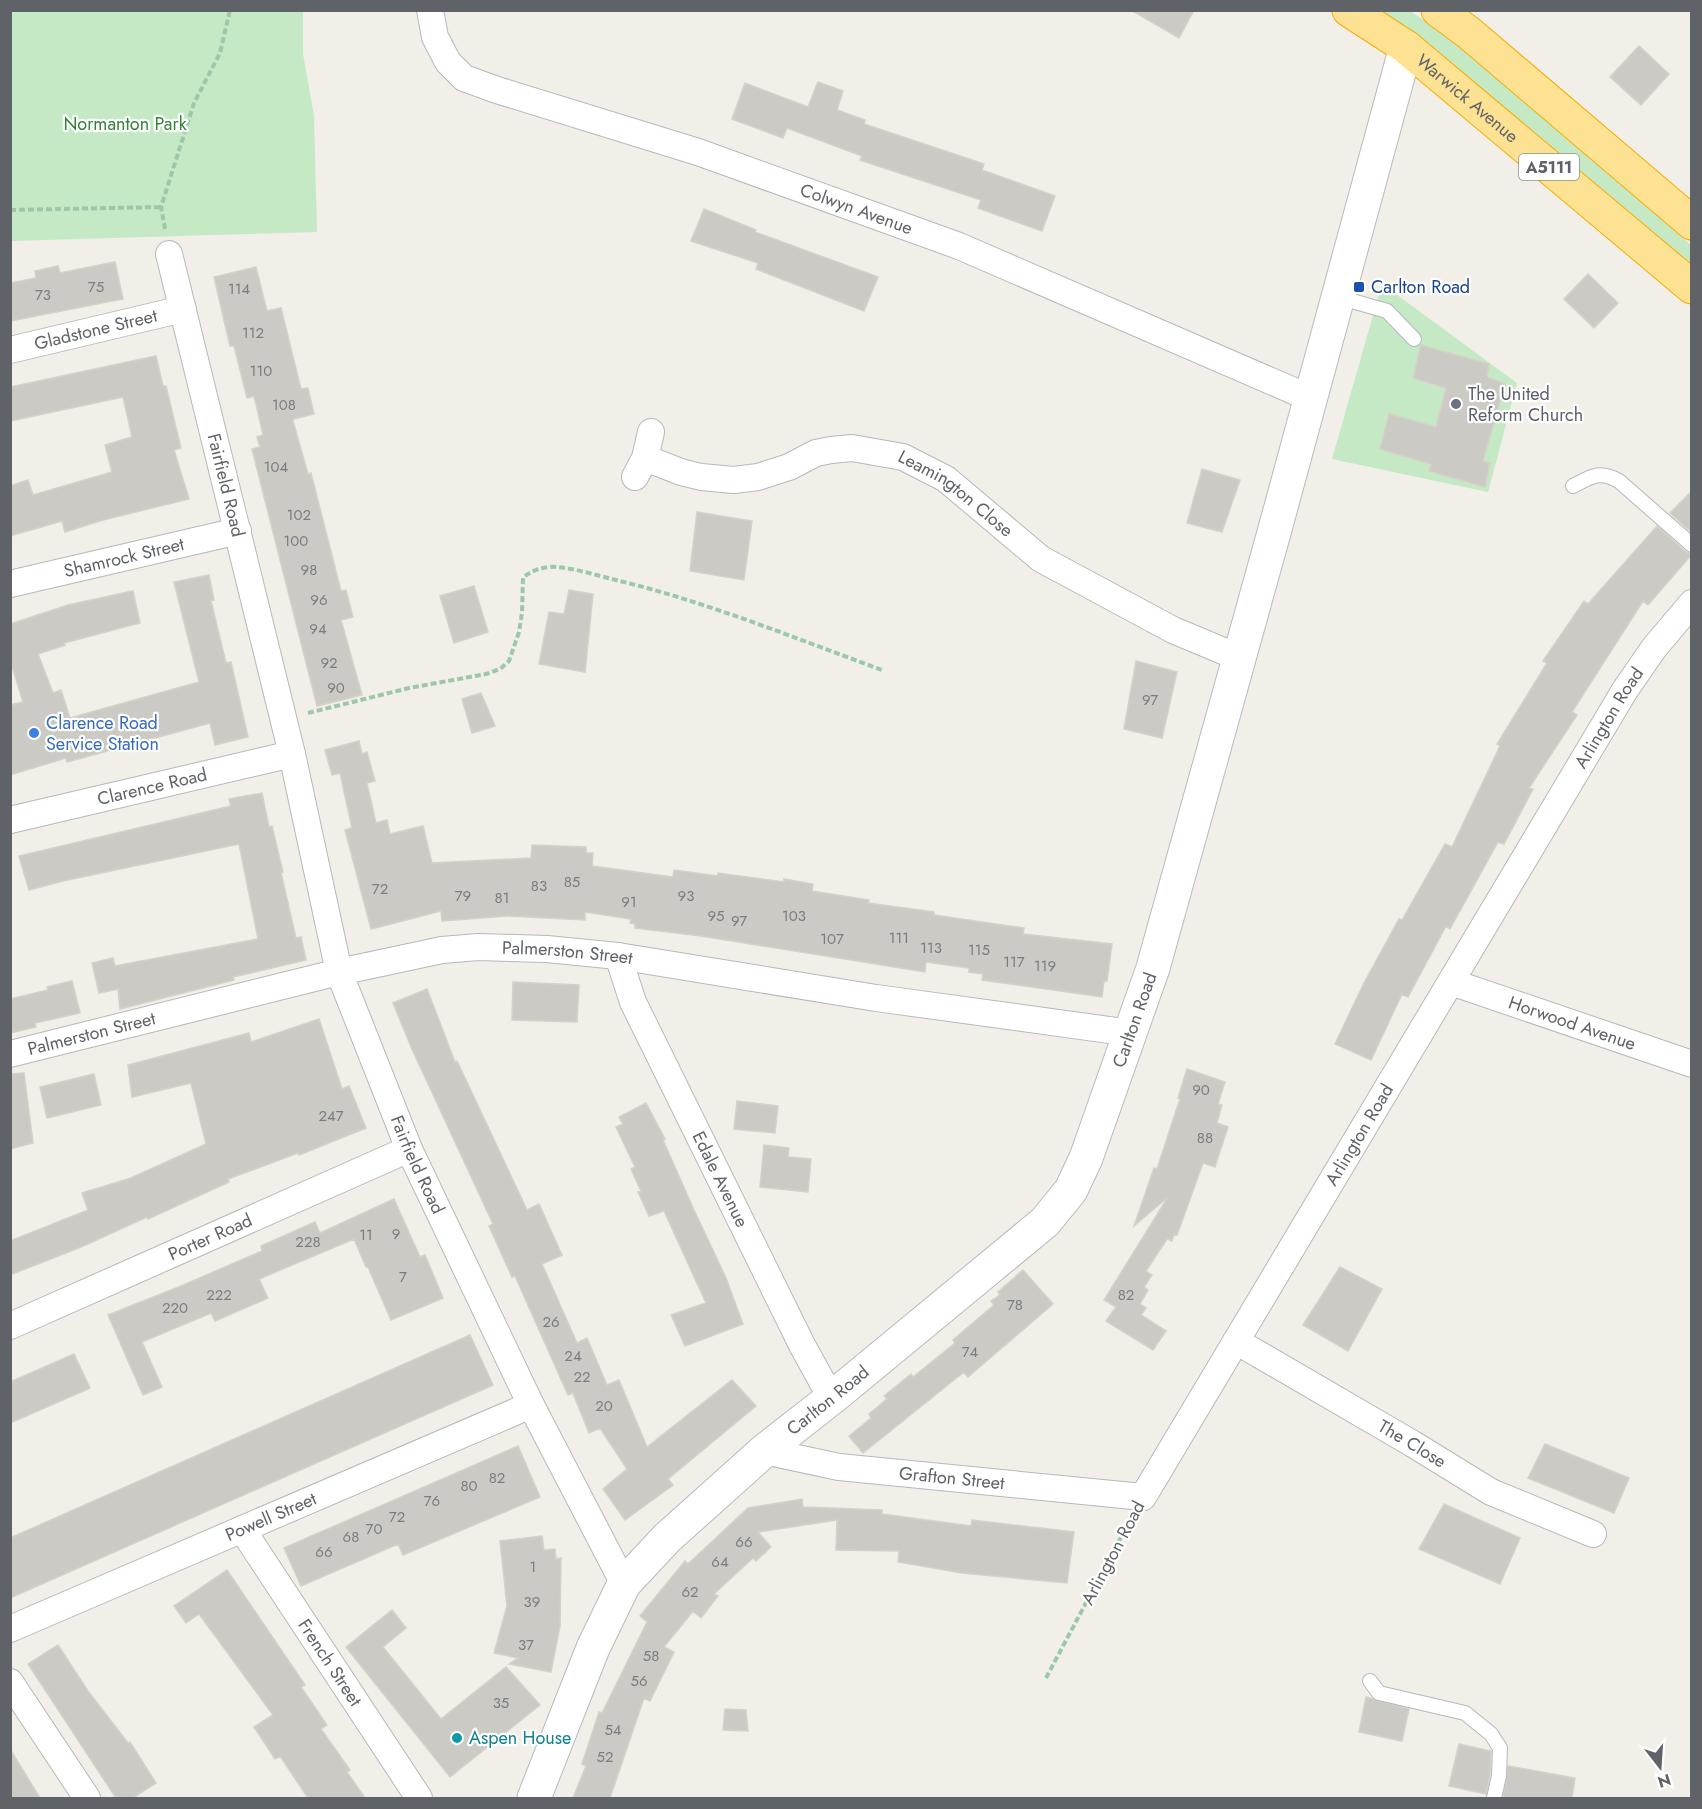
<svg xmlns="http://www.w3.org/2000/svg" width="1702" height="1809" viewBox="0 0 1702 1809" font-family="Jost,sans-serif">
<style>
.green{fill:#c5e8c5}
.building{fill:#cccac5;stroke:#d6d1c6;stroke-width:1.5}
.lines{fill:none;stroke-linecap:round;stroke-linejoin:round}
.lane-casing{stroke:#b5b8bc;stroke-width:16}
.street-casing{stroke:#b5b8bc;stroke-width:28}
.secondary-casing{stroke:#b6babf;stroke-width:35}
.highway-casing{stroke:#f9ab00;stroke-width:35}
.path{stroke:#9cc7a9;stroke-width:4;stroke-dasharray:6 3;stroke-linecap:butt}
.lane{stroke:#fff;stroke-width:14}
.street{stroke:#fff;stroke-width:26}
.secondary{stroke:#fff;stroke-width:33}
.highway{stroke:#fde293;stroke-width:33}
.transit-dot{fill:#1a4fb4;stroke:#fff;stroke-width:2}
.worship-dot{fill:#6b7280;stroke:#fff;stroke-width:2}
.shop-dot{fill:#3f7fe0;stroke:#fff;stroke-width:2}
.culture-dot{fill:#0f9aa8;stroke:#fff;stroke-width:2}
.labels{text-anchor:middle;dominant-baseline:central;stroke-width:4.5;stroke-linejoin:round;paint-order:stroke}
.number-label{font-size:15px;fill:#7a7d7f}
.shield{fill:#fff;stroke:#8f9295;stroke-width:1.5}
.shield-label{font-size:16px;font-weight:bold;fill:#5f6368}
.street-label{font-size:18px;fill:#5f6368;stroke:#fff}
.park-label{font-size:18px;fill:#348238;stroke:#fff}
.transit-label{font-size:18px;fill:#164399;stroke:#fff;text-anchor:start}
.worship-label{font-size:18px;fill:#5b616d;stroke:#fff;text-anchor:start}
.shop-label{font-size:18px;fill:#366cbe;stroke:#fff;text-anchor:start}
.culture-label{font-size:18px;fill:#0d838f;stroke:#fff;text-anchor:start}
</style>
<rect width="100%" height="100%" fill="#f1efe8"/>
<path class="green" d="M10,11H303V54L314,116L317,232L11,241Z
M1376,11H1410L1448,36L1691,245V268L1623,212L1438,51Z
M1382,284L1517,383L1488,492L1332,459Z"/>
<path class="building" d="M1131,10H1194L1179,38Z
M1639,46L1669,74L1641,105L1610,77Z
M818,82L843,91L837,110L865,120L864,124L984,164L982,170L1055,196L1042,231L978,208L981,200L860,160L862,156L787,128L783,138L732,119L745,83L808,107Z
M704,209L756,230L755,232L878,277L864,311L756,269L758,263L691,241Z
M115,262L123,299L10,321V283L36,278L35,271L58,266L60,273Z
M256,267L267,311L281,308L301,389L308,388L314,414L294,419L293,421L308,474L311,473L341,591L346,590L353,617L341,620L362,695L317,706L252,449L260,447L257,437L263,435L254,396L247,398L234,346H230L214,277Z
M1588,274L1618,303L1594,328L1564,299Z
M1421,345L1489,364L1487,377L1505,384L1483,461L1490,463L1485,487L1429,471L1431,464L1380,449L1389,414L1436,427L1446,388L1413,378Z
M156,356L163,386H166L181,448L174,450L189,499L103,520L65,532L62,521L10,536V486L28,480L33,495L112,472L105,445L132,437L123,397L10,421V387Z
M1202,469L1240,480L1222,532L1187,523Z
M1692,491V533L1670,513Z
M697,512L752,521L744,580L690,571Z
M1657,526L1686,552L1692,554L1648,605L1643,601L1572,712L1577,715L1529,788L1533,789L1504,844L1498,842L1450,929L1446,926L1408,997L1402,994L1371,1060L1335,1044L1364,983L1399,919L1402,920L1445,844L1452,847L1500,746L1497,744L1547,663L1543,661L1584,601L1588,604Z
M209,575L214,600L211,601L226,663L231,662L248,737L215,745L210,723L67,762L66,758L10,775V705L23,702L10,660V624L68,605L133,591L140,623L64,643L65,645L38,654L53,693L61,690L70,718L199,682L174,582Z
M474,586L488,632L454,643L440,596Z
M569,590L593,594L585,672L539,664L549,612L564,614Z
M1136,661L1177,672L1162,738L1124,729Z
M481,693L495,726L472,733L462,699Z
M359,741L362,754L367,752L375,781L367,783L376,823L387,820L390,834L423,826L432,863L531,858L532,845L586,847V853H593L592,866L673,877L674,870L718,876V873L784,882V879L813,884L812,891L869,900L868,903L934,912V915L1024,928L1023,934L1112,944L1107,981H1104L1102,997L982,980L983,974L969,972V968L926,962L925,972L701,936L635,928V924L630,923L631,919L585,912V920L508,916L442,921L441,911L371,929L345,830L352,828L340,773L332,775L325,750Z
M262,793L269,827L272,826L283,872L281,873L296,938L301,937L306,960L233,977L234,980L120,1009L118,989L99,993L92,963L113,958L115,966L258,939L239,844L63,881L29,890L19,856L231,806L229,799Z
M72,981L80,1013L35,1023L36,1027L10,1033V999L48,990L47,987Z
M513,982L579,985L577,1022L512,1020Z
M427,989L455,1062L457,1061L527,1210L539,1204L562,1255L542,1264L577,1343L587,1338L607,1385L619,1380L647,1447L732,1380L756,1406L668,1479L673,1485L625,1520L603,1489L627,1469L600,1428L589,1433L573,1393L568,1395L515,1276L512,1277L489,1226L493,1224L411,1047L393,1003Z
M319,1019L342,1089L349,1086L366,1128L299,1155L298,1153L228,1179L229,1182L148,1219L147,1217L81,1247L10,1275V1241L88,1210L82,1193L131,1178L206,1144L191,1083L132,1097L128,1065L249,1033L251,1042Z
M1187,1069L1225,1082L1218,1104L1222,1105L1217,1123L1228,1127L1215,1167L1203,1163L1177,1235L1174,1234L1172,1241L1167,1239L1146,1271L1152,1275L1144,1287L1148,1290L1140,1304L1146,1308L1141,1315L1166,1331L1153,1350L1106,1321L1116,1307L1104,1300L1168,1197L1134,1226L1154,1168L1157,1169L1180,1099L1178,1098Z
M24,1073L33,1143L10,1149V1074Z
M94,1074L101,1105L47,1118L40,1087Z
M737,1101L778,1106L775,1133L734,1129Z
M646,1103L665,1139L663,1140L694,1210L726,1278L743,1324L685,1346L671,1315L706,1303L664,1211L649,1216L638,1192L641,1191L631,1169L635,1167L616,1127L623,1124L619,1117Z
M764,1145L789,1148L788,1157L811,1159L808,1192L760,1187Z
M394,1199L420,1257L425,1255L443,1298L391,1320L368,1267H366L354,1239L259,1279L268,1298L215,1321L211,1313L142,1342L162,1387L143,1395L108,1315L181,1286L262,1251L261,1246L315,1222L320,1233Z
M1340,1267L1382,1289L1348,1351L1303,1325Z
M1023,1270L1053,1304L968,1377L964,1372L863,1453L849,1436L871,1418L869,1414L887,1399L884,1396L911,1374L913,1377L955,1343L953,1340L994,1305L991,1301L1000,1295L998,1292Z
M470,1335L493,1385L10,1598V1538Z
M74,1354L90,1388L10,1423V1382Z
M1545,1444L1629,1478L1614,1513L1528,1478Z
M518,1446L540,1497L403,1555L398,1544L301,1586L284,1548Z
M802,1499L803,1507L882,1510V1514L971,1526L972,1520L1074,1532L1067,1583L962,1573L898,1562L899,1551L836,1550L837,1520L758,1532L771,1547L756,1561L753,1558L714,1594L718,1596L701,1618L693,1611L664,1647L674,1652L650,1701L644,1698L610,1798H573L586,1766L582,1764L599,1712L602,1713L647,1622L640,1616L685,1561L688,1564L748,1508Z
M1444,1504L1520,1538L1500,1584L1419,1549Z
M542,1536L544,1550L555,1549L556,1559L561,1558L560,1626L551,1672L509,1664L518,1658L494,1653L507,1606L500,1541Z
M227,1570L305,1685L301,1687L327,1725L321,1729L350,1770L347,1772L365,1798H308L280,1756L275,1759L254,1727L273,1715L199,1614L186,1623L174,1606Z
M392,1610L406,1628L383,1647L441,1719L506,1667L540,1705L450,1777L346,1647Z
M58,1645L88,1691L128,1743L130,1742L156,1783L133,1798H116L28,1664Z
M1366,1697L1409,1709L1402,1741L1359,1732Z
M725,1709L746,1710L748,1731L723,1730Z
M1459,1744L1491,1751L1490,1775L1486,1794L1449,1786Z
M10,1749L40,1798H10Z
M1508,1766L1575,1778L1572,1798H1503Z"/>
<g class="lines">
<defs>
<path id="lane" d="M1338,297L1387,311L1414,339
M1573,486C1592,476 1600,470 1619,481L1692,545
M1370,1681L1379,1693L1465,1713L1491,1734L1500,1748L1499,1776L1494,1798"/>
<g id="street">
<path id="s1" d="M430,10L435,37L448,62L464,78L497,90L698,152L959,246L1310,398"/>
<path id="s2" d="M169,254L292,754L339,972L409,1149L531,1405L624,1584"/>
<path id="s3" d="M10,350L183,309"/>
<path id="s4" d="M645,458L681,472L701,477L734,480L758,477L789,467L816,453L831,450L852,448L903,457L946,479L1041,559L1173,630L1240,658"/>
<path d="M635,477L645,458L651,432"/>
<path id="s5" d="M10,584L238,531"/>
<path id="s6" d="M10,820L292,754"/>
<path id="s7" d="M618,956L633,1002L802,1345L824,1385L833,1397"/>
<path id="s8" d="M1451,982L1692,1064"/>
<path id="s9" d="M10,1054L339,972L442,950L478,947L547,949L618,956L876,998L1131,1033"/>
<path id="s10" d="M10,1326L409,1149"/>
<path id="s11" d="M1236,1341L1413,1444L1491,1492L1593,1534"/>
<path id="s12" d="M764,1451L839,1467L1143,1497L1625,690L1654,648L1692,603"/>
<path id="s13" d="M242,1529L419,1798"/>
<path id="s14" d="M10,1629L531,1405"/>
<path d="M10,1682L87,1798"/>
</g>
<g id="secondary">
<path id="s15" d="M534,1798L593,1648L624,1584L667,1538L764,1451L833,1397L1045,1222L1071,1190L1086,1158L1153,968L1275,529L1406,47"/>
</g>
<g id="highway">
<path id="s16" d="M1349,10L1406,47L1692,287"/>
<path d="M1438,10L1469,33L1692,223"/>
</g>
</defs>
<use href="#lane" class="lane-casing"/>
<use href="#street" class="street-casing"/>
<use href="#secondary" class="secondary-casing"/>
<use href="#highway" class="highway-casing"/>
<path class="path" d="M10,210L161,207
M165,229L161,207L194,103L220,53L230,10
M308,713L409,688L486,674L500,669L509,661L519,632L522,613L523,578C531,570 545,566 557,567C579,569 602,577 624,582C712,604 797,639 882,670
M1046,1678L1129,1522"/>
<use href="#lane" class="lane"/>
<use href="#street" class="street"/>
<use href="#secondary" class="secondary"/>
<use href="#highway" class="highway"/>
</g>
<rect class="transit-dot" x="1353" y="281" width="12" height="12" rx="3"/>
<circle class="worship-dot" cx="1456" cy="404" r="6"/>
<circle class="shop-dot" cx="34" cy="733" r="6"/>
<circle class="culture-dot" cx="457" cy="1738" r="6"/>
<g class="labels">
<g class="number-label">
<text x="96" y="287">75</text>
<text x="239" y="289">114</text>
<text x="43" y="295">73</text>
<text x="253" y="333">112</text>
<text x="261" y="371">110</text>
<text x="284" y="405">108</text>
<text x="276" y="467">104</text>
<text x="299" y="515">102</text>
<text x="296" y="541">100</text>
<text x="309" y="570">98</text>
<text x="319" y="600">96</text>
<text x="318" y="629">94</text>
<text x="329" y="663">92</text>
<text x="336" y="688">90</text>
<text x="1150" y="700">97</text>
<text x="572" y="882">85</text>
<text x="539" y="886">83</text>
<text x="380" y="889">72</text>
<text x="463" y="896">79</text>
<text x="686" y="896">93</text>
<text x="502" y="898">81</text>
<text x="629" y="902">91</text>
<text x="716" y="916">95</text>
<text x="794" y="916">103</text>
<text x="739" y="921">97</text>
<text x="899" y="938">111</text>
<text x="832" y="939">107</text>
<text x="931" y="948">113</text>
<text x="979" y="950">115</text>
<text x="1014" y="962">117</text>
<text x="1045" y="966">119</text>
<text x="1201" y="1090">90</text>
<text x="331" y="1116">247</text>
<text x="1205" y="1138">88</text>
<text x="396" y="1234">9</text>
<text x="366" y="1235">11</text>
<text x="308" y="1242">228</text>
<text x="403" y="1277">7</text>
<text x="219" y="1295">222</text>
<text x="1126" y="1295">82</text>
<text x="1015" y="1305">78</text>
<text x="175" y="1308">220</text>
<text x="551" y="1322">26</text>
<text x="970" y="1352">74</text>
<text x="573" y="1356">24</text>
<text x="582" y="1377">22</text>
<text x="604" y="1406">20</text>
<text x="497" y="1478">82</text>
<text x="469" y="1486">80</text>
<text x="432" y="1501">76</text>
<text x="397" y="1517">72</text>
<text x="374" y="1529">70</text>
<text x="351" y="1537">68</text>
<text x="744" y="1542">66</text>
<text x="324" y="1552">66</text>
<text x="720" y="1562">64</text>
<text x="533" y="1567">1</text>
<text x="690" y="1592">62</text>
<text x="532" y="1602">39</text>
<text x="526" y="1645">37</text>
<text x="651" y="1656">58</text>
<text x="639" y="1681">56</text>
<text x="501" y="1703">35</text>
<text x="613" y="1730">54</text>
<text x="605" y="1757">52</text>
</g>
<rect class="shield" x="1519" y="154" width="60" height="26" rx="4.5"/>
<g class="shield-label">
<text x="1549" y="167">A5111</text>
</g>
<g class="street-label">
<text stroke="none"><textPath href="#s16" startOffset="148">Warwick Avenue</textPath></text>
<text stroke="none"><textPath href="#s1" startOffset="492">Colwyn Avenue</textPath></text>
<text stroke="none"><textPath href="#s3" startOffset="88">Gladstone Street</textPath></text>
<text stroke="none"><textPath href="#s2" startOffset="238">Fairfield Road</textPath></text>
<text stroke="none"><textPath href="#s4" startOffset="332">Leamington Close</textPath></text>
<text stroke="none"><textPath href="#s5" startOffset="117">Shamrock Street</textPath></text>
<text stroke="none"><textPath href="#s12" startOffset="1290">Arlington Road</textPath></text>
<text stroke="none"><textPath href="#s6" startOffset="146">Clarence Road</textPath></text>
<text stroke="none"><textPath href="#s9" startOffset="570">Palmerston Street</textPath></text>
<text stroke="none"><textPath href="#s15" startOffset="1011">Carlton Road</textPath></text>
<text stroke="none"><textPath href="#s8" startOffset="128">Horwood Avenue</textPath></text>
<text stroke="none"><textPath href="#s9" startOffset="84">Palmerston Street</textPath></text>
<text stroke="none"><textPath href="#s12" startOffset="804">Arlington Road</textPath></text>
<text stroke="none"><textPath href="#s2" startOffset="946">Fairfield Road</textPath></text>
<text stroke="none"><textPath href="#s7" startOffset="246">Edale Avenue</textPath></text>
<text stroke="none"><textPath href="#s10" startOffset="219">Porter Road</textPath></text>
<text stroke="none"><textPath href="#s15" startOffset="507">Carlton Road</textPath></text>
<text stroke="none"><textPath href="#s11" startOffset="204">The Close</textPath></text>
<text stroke="none"><textPath href="#s12" startOffset="190">Grafton Street</textPath></text>
<text stroke="none"><textPath href="#s14" startOffset="284">Powell Street</textPath></text>
<text transform="translate(1113 1553) rotate(-62)">Arlington Road</text>
<text stroke="none"><textPath href="#s13" startOffset="160">French Street</textPath></text>
</g>
<g class="park-label">
<text x="125" y="124">Normanton Park</text>
</g>
<g class="transit-label">
<text x="1371" y="287">Carlton Road</text>
</g>
<g class="worship-label">
<text x="1468" y="394">The United<tspan x="1468" dy="21">Reform Church</tspan></text>
</g>
<g class="shop-label">
<text x="46" y="723">Clarence Road<tspan x="46" dy="21">Service Station</tspan></text>
</g>
<g class="culture-label">
<text x="469" y="1738">Aspen House</text>
</g>
</g>
<rect width="1702" height="1809" fill="none" stroke="#5f6368" stroke-width="24"/>
<g transform="translate(1660 1767) rotate(163)" stroke="#ffffff" stroke-width="4.5" paint-order="stroke">
<path d="M0-4.5L10 22L0 15L-10 22Z" fill="#5f6368"/>
<text y="-9" font-size="16" font-weight="bold" text-anchor="middle" fill="#5f6368">N</text>
</g>
</svg>
